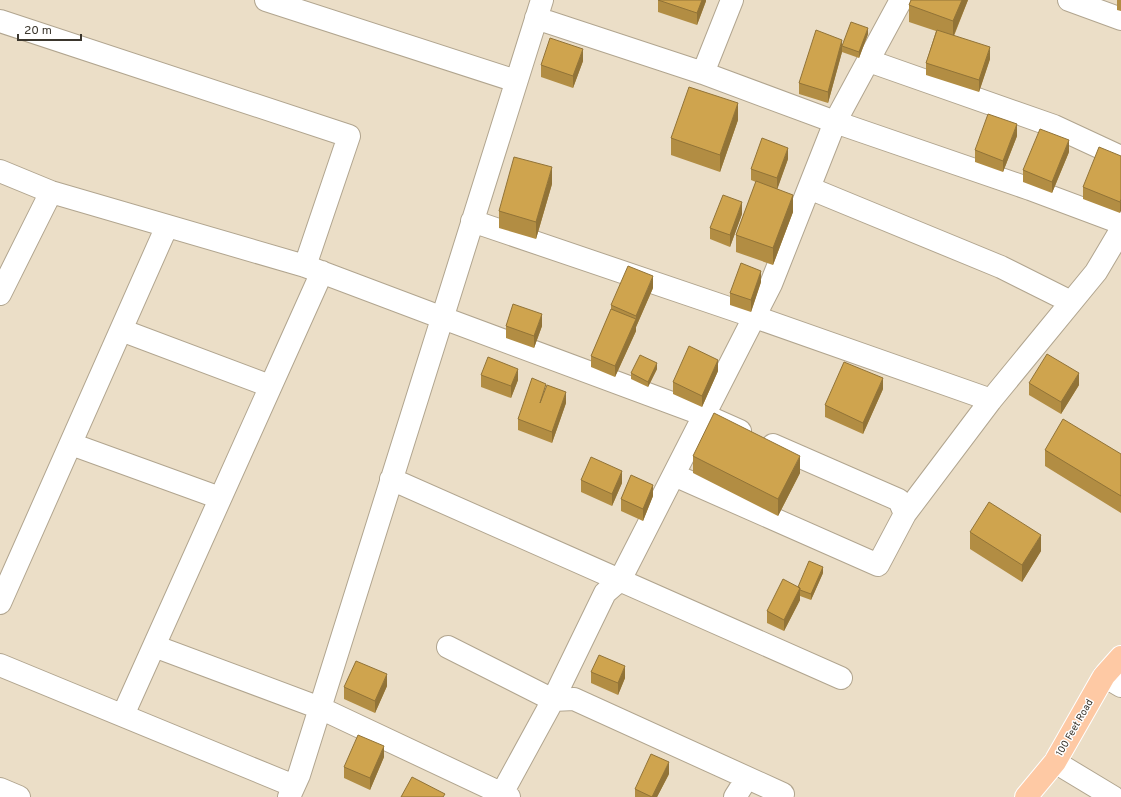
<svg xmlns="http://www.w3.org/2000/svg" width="1121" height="797" viewBox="0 0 1121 797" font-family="Overpass,sans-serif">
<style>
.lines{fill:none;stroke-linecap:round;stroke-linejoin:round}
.minor-casing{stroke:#b1a58f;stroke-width:24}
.major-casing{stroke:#fff;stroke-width:24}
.minor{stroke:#fff;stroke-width:22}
.major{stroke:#fec9a4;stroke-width:22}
.wall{fill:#b28d43}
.shaded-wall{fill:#917337}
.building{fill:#cfa44e;stroke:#917337}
.labels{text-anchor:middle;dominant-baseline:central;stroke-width:3;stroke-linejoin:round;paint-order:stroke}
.street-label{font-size:10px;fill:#3b362d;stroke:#fff}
</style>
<rect width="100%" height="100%" fill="#ebdec7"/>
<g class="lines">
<defs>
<path id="minor" d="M266,0L516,81
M1069,0L1121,19
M536,18L703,73L835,122L1030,189L1121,223
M0,21L349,136L305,266
M869,61L1054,126L1121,157
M703,73L732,0
M0,171L51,192L305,266L443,318L704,415L740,431
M809,188L1001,267L1071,302
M472,221L755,317L991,400
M0,294L51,192
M121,330L270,386
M71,444L220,498
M674,475L878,565L905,514L899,500L773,445
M391,479L841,678
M905,514L991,400L1096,272L1121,230
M0,603L167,226
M154,646L320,708L509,797
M448,647L553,700L574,699L783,794
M0,665L294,786
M1104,676L1121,686
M123,715L322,272
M1055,762L1113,797
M0,789L19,797
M289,797L299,775L542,0
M500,797L553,700L605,593L620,580L771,284L835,122L901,0
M735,797L747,778"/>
<path id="major" d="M1026,797L1055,762L1104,676L1121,657"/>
</defs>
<use href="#minor" class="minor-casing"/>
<use href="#major" class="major-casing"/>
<use href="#minor" class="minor"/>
<use href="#major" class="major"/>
</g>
<path class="wall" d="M658,0H706V1L697,25L658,12Z
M911,0H968L954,36L990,59L979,92L926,75V63L936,31L909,22V5Z
M1117,0H1121V11L1117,10Z
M868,34L859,58L842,52L828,103L799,94V83L842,46Z
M583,61L573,88L541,77V65Z
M738,120L720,172L671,155V138Z
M1017,136L1003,172L975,162V150Z
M1069,152L1052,193L1023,182V170Z
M1121,156L1120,213L1083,199V187Z
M788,159L777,189L793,212L773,265L736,252V235L756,182L751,180V169Z
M552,184L536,239L499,228V211Z
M742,214L730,247L710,239V228Z
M761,282L751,312L730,305V293Z
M653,288L636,327V331L615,377L591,367V356L611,310V305Z
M506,326H542L534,348L506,338Z
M657,369L648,387L631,379V373Z
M718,371L702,407L673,394V382Z
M481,375L518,380L511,398L481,387Z
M1029,383L1079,385L1061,414L1029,395Z
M883,389L863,434L825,417V405Z
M566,403L552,443L518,430V419Z
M1045,450L1121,454V513L1045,466Z
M693,456L800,473L778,516L693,473Z
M581,480L622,483L612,506L581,492Z
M653,496L643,521L621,511V499Z
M970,532L1041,551L1022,582L970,549Z
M823,573L811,600L800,596V600L784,631L767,623V611L798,587Z
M591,672L625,678L618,695L591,683Z
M387,686L375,713L344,699V687Z
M384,757L370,790L344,778V767Z
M669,774L657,797H635V789Z"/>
<path class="shaded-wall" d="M702,0H706V1L697,25V13Z
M962,0H968L953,37V21Z
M868,28V34L859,58V52Z
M842,40V52L828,103V92Z
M990,47V59L979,92V80Z
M583,49V61L573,88V76Z
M738,103V120L720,172V155Z
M1017,124V136L1003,172V161Z
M1069,140V152L1052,193V182Z
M788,148V159L777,190V178Z
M552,167V184L536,239V222Z
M793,195V212L773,265V248Z
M1121,199V211L1120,213V202Z
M742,202V214L730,247V235Z
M761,271V282L751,312V300Z
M653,276V288L636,327V316Z
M542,314V326L534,348V336Z
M636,319V331L615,377V366Z
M718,360V371L702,407V396Z
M657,363V369L648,387V382Z
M518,369V380L511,398V386Z
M1079,373V385L1061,414V402Z
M883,378V389L863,434V423Z
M566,392V403L552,443V432Z
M800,456V473L778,516V499Z
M622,471V483L612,506V494Z
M653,485V496L643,521V509Z
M1041,535V551L1022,582V565Z
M823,567V573L811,600V594Z
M800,588V600L784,631V620Z
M625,666V678L618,695V683Z
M387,674V686L375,713V701Z
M384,746V757L370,790V778Z
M669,762V774L657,797H652Z"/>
<path class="building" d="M658,0H702L697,13Z
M911,0H962L953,21L909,5Z
M851,22L868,28L859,52L842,46Z
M816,30L842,40L828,92L799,83Z
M937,30L990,47L979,80L926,63Z
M550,38L583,49L573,76L541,65Z
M689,87L738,103L720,155L671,138Z
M988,114L1017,124L1003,161L975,150Z
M1040,129L1069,140L1052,182L1023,170Z
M762,138L788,148L777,178L751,169Z
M1099,147L1121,156V199L1120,202L1083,187Z
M514,157L552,167L536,222L499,211Z
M756,181L793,195L773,248L736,235Z
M723,195L742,202L730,235L710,228Z
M741,263L761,271L751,300L730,293Z
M628,266L653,276L636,316L611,305Z
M513,304L542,314L534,336L506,326Z
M611,309L636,319L615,366L591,356Z
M689,346L718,360L702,396L673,382Z
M1047,354L1079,373L1061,402L1029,383Z
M640,355L657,363L648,382L631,373Z
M488,357L518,369L511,386L481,375Z
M844,362L883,378L863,423L825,405Z
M532,378L546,384L540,403L547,385L566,392L552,432L518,419Z
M714,413L800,456L778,499L693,456Z
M1063,419L1121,454V496L1045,450Z
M591,457L622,471L612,494L581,480Z
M631,475L653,485L643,509L621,499Z
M989,502L1041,535L1022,565L970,532Z
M809,561L823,567L811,594L800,590V588L798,587Z
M783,579L800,588L784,620L767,611Z
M599,655L625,666L618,683L591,672Z
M356,661L387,674L375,701L344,687Z
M358,735L384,746L370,778L344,767Z
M651,754L669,762L652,797L635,789Z
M412,777L445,794L443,797H401Z"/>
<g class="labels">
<g class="street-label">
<text transform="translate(1075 728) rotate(-60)">100 Feet Road</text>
</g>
</g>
<path d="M18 34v6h63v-6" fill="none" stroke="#3b362d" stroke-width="2"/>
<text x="24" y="34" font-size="12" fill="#3b362d" stroke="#ffffff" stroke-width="3" paint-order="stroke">20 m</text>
</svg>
